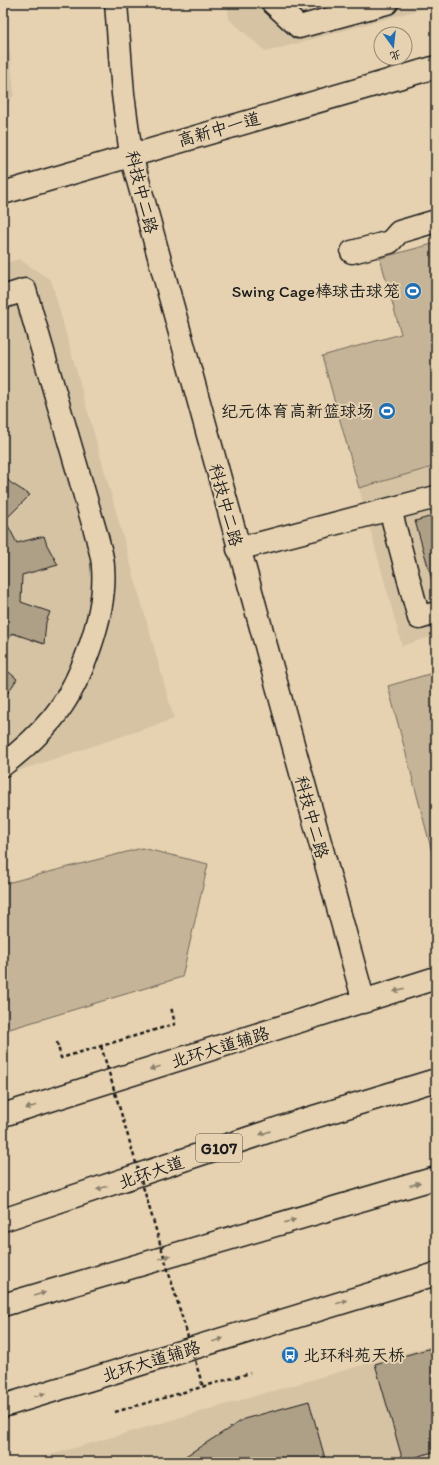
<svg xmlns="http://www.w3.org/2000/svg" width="439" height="1465" viewBox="0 0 439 1465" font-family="Itim,'LXGW WenKai TC',sans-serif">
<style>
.built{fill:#d5c3a4}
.green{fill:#c5b498;stroke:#70685a}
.building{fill:#aea087;stroke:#1c1c1c}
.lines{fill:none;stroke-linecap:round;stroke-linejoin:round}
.minor-casing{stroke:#1c1c1c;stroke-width:25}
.major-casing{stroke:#1c1c1c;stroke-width:25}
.highway-casing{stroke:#1c1c1c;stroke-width:25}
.path{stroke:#1c1c1c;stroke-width:2.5;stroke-dasharray:4 3;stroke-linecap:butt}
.minor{stroke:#e6d2b0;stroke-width:22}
.major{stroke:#e6d2b0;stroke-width:22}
.highway{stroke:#e6d2b0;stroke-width:22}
.path-bridge{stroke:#1c1c1c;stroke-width:2.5;stroke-dasharray:4 3;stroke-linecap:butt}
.oneway{fill:#8b806d}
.labels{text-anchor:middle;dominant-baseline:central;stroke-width:4;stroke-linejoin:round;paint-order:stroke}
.shield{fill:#e6d2b0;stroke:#595348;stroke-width:1}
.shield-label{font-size:16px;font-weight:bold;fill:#1c1c1c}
.street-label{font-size:17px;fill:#1c1c1c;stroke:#e6d2b0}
.poi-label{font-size:17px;fill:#1c1c1c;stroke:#e6d2b0;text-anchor:end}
</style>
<rect width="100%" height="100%" fill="#e6d2b0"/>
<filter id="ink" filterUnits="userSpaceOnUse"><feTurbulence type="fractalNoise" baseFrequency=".025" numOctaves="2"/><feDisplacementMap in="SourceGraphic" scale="8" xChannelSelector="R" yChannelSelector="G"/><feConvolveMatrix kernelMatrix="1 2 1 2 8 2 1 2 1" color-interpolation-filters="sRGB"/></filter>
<g filter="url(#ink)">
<path class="built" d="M3,3H5L14,94L3,113Z
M227,3H436V5L266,52L229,19Z
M19,259L51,280L174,719L3,776V264Z
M436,466V635L402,646L359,488Z
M436,1344V1462H26Z"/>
<path class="green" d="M436,243V466L359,488L322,356L401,334L380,258Z
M436,672V867L388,686Z
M142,848L208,864L182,977L3,1031V884Z"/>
<path class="building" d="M4,476L11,483L30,495L5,520L17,543L44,536L47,545L58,565L22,575L21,602L50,612L46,622L44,644L12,633L3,651Z
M436,515V594L415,521Z
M3,667L17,679L3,700Z
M431,1348L436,1367V1451L403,1461L375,1364Z
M309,1401L326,1462H176L244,1419Z"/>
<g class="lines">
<defs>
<path id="minor" d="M273,3L299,27L387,3
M3,193L436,67
M352,252L390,242L399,232L436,221
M3,297L25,290L97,537C99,547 103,557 103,567C107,613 81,684 52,719C37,737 21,751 3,765
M390,509L419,618L436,613
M238,549L436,497"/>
<path id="major" d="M116,3L123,94L131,155L364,1002
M3,1115L436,978
M3,1406L436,1274"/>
<path id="highway" d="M3,1220L297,1122L436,1080
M3,1305L436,1178"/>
</defs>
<use href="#minor" class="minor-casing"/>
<use href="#major" class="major-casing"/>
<use href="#highway" class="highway-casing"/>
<path class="path" d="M57,1042L61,1058L175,1024L171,1007
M115,1412L250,1373"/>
<use href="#minor" class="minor"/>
<use href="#major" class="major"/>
<use href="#highway" class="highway"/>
<path class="path-bridge" d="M101,1046L203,1387"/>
</g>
<defs><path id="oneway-solid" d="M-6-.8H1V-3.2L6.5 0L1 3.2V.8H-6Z"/></defs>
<g class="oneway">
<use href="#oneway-solid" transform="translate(399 990) rotate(162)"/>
<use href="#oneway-solid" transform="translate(155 1068) rotate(163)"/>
<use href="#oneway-solid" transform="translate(31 1107) rotate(163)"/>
<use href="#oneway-solid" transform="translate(265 1133) rotate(161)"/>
<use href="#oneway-solid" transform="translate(415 1184) rotate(-16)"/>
<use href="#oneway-solid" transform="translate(102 1188) rotate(161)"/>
<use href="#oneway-solid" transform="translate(290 1221) rotate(-16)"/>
<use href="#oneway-solid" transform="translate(165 1257) rotate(-16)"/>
<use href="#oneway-solid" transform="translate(40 1294) rotate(-16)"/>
<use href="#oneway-solid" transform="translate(342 1302) rotate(-17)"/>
<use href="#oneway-solid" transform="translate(218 1340) rotate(-17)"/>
<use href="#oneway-solid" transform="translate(40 1395) rotate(-17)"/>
</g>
</g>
<defs>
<symbol id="stadium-disc" viewBox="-11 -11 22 22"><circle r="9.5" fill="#1f6fb2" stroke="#e6d2b0"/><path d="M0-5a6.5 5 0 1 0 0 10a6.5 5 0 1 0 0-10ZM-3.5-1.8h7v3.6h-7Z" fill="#fff"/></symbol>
<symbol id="bus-disc" viewBox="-11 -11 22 22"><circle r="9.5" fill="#1f6fb2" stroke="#e6d2b0"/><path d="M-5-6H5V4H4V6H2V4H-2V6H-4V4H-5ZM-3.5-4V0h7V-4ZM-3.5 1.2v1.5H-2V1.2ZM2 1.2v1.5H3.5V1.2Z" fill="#fff"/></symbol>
</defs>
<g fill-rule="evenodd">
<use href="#stadium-disc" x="403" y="281" width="20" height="20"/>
<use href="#stadium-disc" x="377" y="401" width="20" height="20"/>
<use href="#bus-disc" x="280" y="1345" width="20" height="20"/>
</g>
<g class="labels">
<rect class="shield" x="196" y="1134" width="46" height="28" rx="3"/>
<g class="shield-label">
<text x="219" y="1148">G107</text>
</g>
<g class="street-label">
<text transform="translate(219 129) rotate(-16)">高新中一道</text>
<text transform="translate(142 192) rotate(76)">科技中二路</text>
<text transform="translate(226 505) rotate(75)">科技中二路</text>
<text transform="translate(312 817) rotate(75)">科技中二路</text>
<text transform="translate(220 1047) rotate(-17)">北环大道辅路</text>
<text transform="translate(151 1172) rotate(-19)">北环大道</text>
<text transform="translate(151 1361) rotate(-17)">北环大道辅路</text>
</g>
<g class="poi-label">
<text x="400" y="291">Swing Cage棒球击球笼</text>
<text x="374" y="411">纪元体育高新篮球场</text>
<text x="303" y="1355" text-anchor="start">北环科苑天桥</text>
</g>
</g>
<rect width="439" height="1465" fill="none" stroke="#e6d2b0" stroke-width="16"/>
<rect x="8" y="8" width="423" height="1449" fill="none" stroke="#1c1c1c" stroke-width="1.5" filter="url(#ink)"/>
<g transform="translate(393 46) rotate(165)"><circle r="19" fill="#e6d2b0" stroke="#958975"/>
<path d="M0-3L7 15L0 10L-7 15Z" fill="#1f6fb2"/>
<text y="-6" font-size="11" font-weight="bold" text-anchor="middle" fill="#1c1c1c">北</text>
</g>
</svg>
